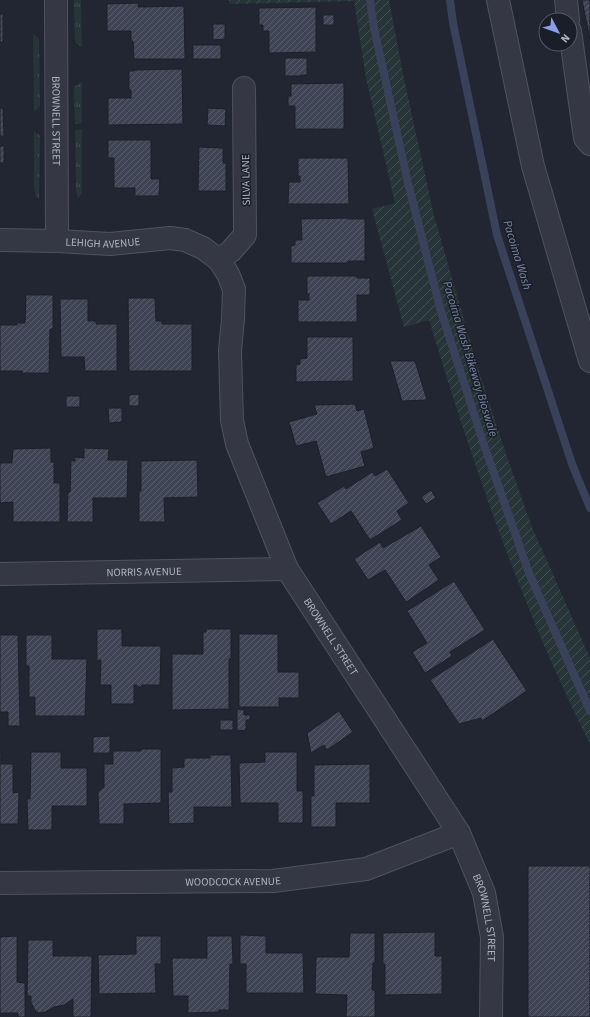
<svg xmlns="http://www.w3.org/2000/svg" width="590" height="1017" viewBox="0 0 590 1017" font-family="'Source Sans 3',sans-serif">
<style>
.grass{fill:url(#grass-tufts)}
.garden{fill:url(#garden-furrows)}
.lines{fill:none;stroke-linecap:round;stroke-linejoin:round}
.stream{stroke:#39415b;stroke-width:8}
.building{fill:url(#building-hatch);stroke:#1c202a}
.minor-casing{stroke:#4f535f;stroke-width:24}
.minor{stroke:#353844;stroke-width:22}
.labels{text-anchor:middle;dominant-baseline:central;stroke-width:3;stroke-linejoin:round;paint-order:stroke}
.street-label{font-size:11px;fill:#afb3c1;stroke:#1a1e28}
.water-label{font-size:12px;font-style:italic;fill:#7b86a6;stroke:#1a1e28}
</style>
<defs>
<pattern id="grass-tufts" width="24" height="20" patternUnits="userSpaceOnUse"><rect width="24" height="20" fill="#273538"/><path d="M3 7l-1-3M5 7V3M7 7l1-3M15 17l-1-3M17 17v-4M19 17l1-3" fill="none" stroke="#445053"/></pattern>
<pattern id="garden-furrows" width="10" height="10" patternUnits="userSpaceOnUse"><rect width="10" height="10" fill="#273538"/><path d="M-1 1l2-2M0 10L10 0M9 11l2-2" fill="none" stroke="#445053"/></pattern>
<pattern id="building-hatch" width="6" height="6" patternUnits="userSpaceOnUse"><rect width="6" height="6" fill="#3e4453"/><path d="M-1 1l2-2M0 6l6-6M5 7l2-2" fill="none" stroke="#575d6a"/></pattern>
</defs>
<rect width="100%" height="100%" fill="#222633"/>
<path class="grass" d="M74,0H81L82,47L75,42Z
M33,34L39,38L40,106L34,112Z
M82,82V123L75,124L74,87Z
M82,129V192L78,199L76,191L75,130Z
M34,131L40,136L39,199L36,197L34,188Z"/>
<path class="garden" d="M229,0H389L403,74L434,216L478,368L504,448L532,527L590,658V744C522,609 473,465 429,320L404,327L372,209L395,203L366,78L354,1L229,4Z"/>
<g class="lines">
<path class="stream" d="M370,0L374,28L408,183L440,308L483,442L529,573L590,711
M450,0L453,23L497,235L572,464L590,508"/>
</g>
<path class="building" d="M582,0H590V39Z
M139,3L138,7L184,6L185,59H134L133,41H131V31H107V4Z
M316,7V52L269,53V31H263V25H259V8Z
M0,14H3V42H0Z
M323,15H334V25H323Z
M213,24H225V39L213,40Z
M193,45H221V59H193Z
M285,58H307V75H301V76H285Z
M182,69L183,124L108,125V98H131V90H129V71H134V70Z
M344,83V129H295V106H288V96H291V84Z
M0,108H3L4,136H0Z
M208,108L226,109L225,126L207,125Z
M108,140H151V179H160L159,196H135V188H114V158H108Z
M0,146H4V163H0Z
M199,147L223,148V163H226V191H198Z
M298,158H348L349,204H288L289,182H300V176H298Z
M348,218V219H365V261H348V263H291V246L295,245V240H302L301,219Z
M307,276H357V278H370V295H357V322H298V300H309V294H307Z
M26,295H53V329H50L49,373H22V371H0V325H17V323H25Z
M128,298H155L156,321H162V324H192V371H129Z
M60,299H88V321H96V324H117V371H85L84,357H61Z
M307,337H353V381L296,382V365L300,364V359L307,358Z
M390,361H415L427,400L402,401Z
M139,394V406H129V395Z
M66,396H80V407H66Z
M355,404L357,411L364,409L374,448L361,452L365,466L326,477L316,441L296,446L289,422L317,414L314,405Z
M108,408H122V422L109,423Z
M51,448V462H54V483H60V522H13V502L0,503V463H12L13,449Z
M84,448L109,449L108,460H128L127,498H93V522H67L68,492H70L71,461H75V457L84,458Z
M197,460L198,497L164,498L165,522H139V491H141V461Z
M387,469L409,503L397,511L402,520L370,540L351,511L331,524L317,503L344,486L346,489L372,472L375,476Z
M431,490L436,498L426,504L421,497Z
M421,526L441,557L429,565L439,580L406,602L385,570L368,580L354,559L380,542L383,548Z
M454,581L485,630L450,652L452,656L425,673L412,652L427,643L407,611Z
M97,629H122V646H161L160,685H142V687H137V685H134V704H111V685H100L101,660L97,661Z
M206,629H231V659H229V709L172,710V654H203V632H206Z
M239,634H278V672H299V698H279V707H239Z
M0,635H18L20,726H8V712H0Z
M26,635H52V659H87L85,716H35V697H29V666H26Z
M493,639L527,691L482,721L481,718L459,724L430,680Z
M237,709L244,710V715H250V720H246V730L237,731Z
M339,711L353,732L327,750L324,745L311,753L307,733Z
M220,720H233V730H220Z
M110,736V753H93V737Z
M141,749H161V803L124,804V824H99L98,792L104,787V764H113V751H141Z
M0,752H1V764H13V793L19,792L18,824H0Z
M31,752H61V768H87V806H52V830H28L27,799H30Z
M265,752H297V791H303V823H278V803H240L239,763L265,762Z
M210,755H231L232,807H194V823L169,824L168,792H172V768L184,767V758H210Z
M370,764V803H336V827H311V796H314V765Z
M528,866H590V1017H528Z
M435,932V956H442V994L385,995V964H383V933Z
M350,933H375V963H373L372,990H375V1017H346L347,995L315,994L316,957H349Z
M240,935L266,936V953H303L304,993H246V964H240Z
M17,936V982L25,983V1017H18V1013H0V937Z
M136,936H161V964H155L156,993L99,994L98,955L136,954Z
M207,936H232L233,964H230L229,1010H219V1012L188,1013V996H173L172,958H207Z
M28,940H53V956H92L91,1017H73V999L64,1005L54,1007L45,1012L39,1013L35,1010L31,1003V996H27Z"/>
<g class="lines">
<defs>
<g id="minor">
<path id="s1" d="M56,0L57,241"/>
<path d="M498,0L533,166L590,361"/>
<path d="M566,0L568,20"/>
<path d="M570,31L585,138L590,144"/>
<path id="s2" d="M0,240L57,241L110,244L170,238L185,240L203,248L219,260L228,274L234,289L233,319L230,351L232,420L237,444L287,569L459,833L484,893L492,937L491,1017"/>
<path d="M219,260L231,251L245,235L244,88"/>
<path id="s3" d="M0,574L287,569"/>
<path id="s4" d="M0,883L273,881L366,869L459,833"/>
</g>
</defs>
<use href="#minor" class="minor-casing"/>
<use href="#minor" class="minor"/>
</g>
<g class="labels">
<g class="street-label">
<text stroke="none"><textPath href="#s1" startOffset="121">BROWNELL STREET</textPath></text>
<text transform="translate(246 180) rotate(-91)">SILVA LANE</text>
<text stroke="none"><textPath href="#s2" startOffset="103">LEHIGH AVENUE</textPath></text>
<text stroke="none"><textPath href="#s3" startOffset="144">NORRIS AVENUE</textPath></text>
<text stroke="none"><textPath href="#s2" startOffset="629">BROWNELL STREET</textPath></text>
<text stroke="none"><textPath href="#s4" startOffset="233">WOODCOCK AVENUE</textPath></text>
<text stroke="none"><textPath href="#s2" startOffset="953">BROWNELL STREET</textPath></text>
</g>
<g class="water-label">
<text transform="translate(517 255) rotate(73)">Pacoima Wash</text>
<text transform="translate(470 359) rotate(73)">Pacoima Wash Bikeway Bioswale</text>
</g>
</g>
<g transform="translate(558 32) rotate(131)"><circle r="19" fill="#1a1e28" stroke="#565a65"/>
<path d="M0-3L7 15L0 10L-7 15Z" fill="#8b9fe9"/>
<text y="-6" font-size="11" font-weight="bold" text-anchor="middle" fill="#afb3c1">N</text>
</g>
</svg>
